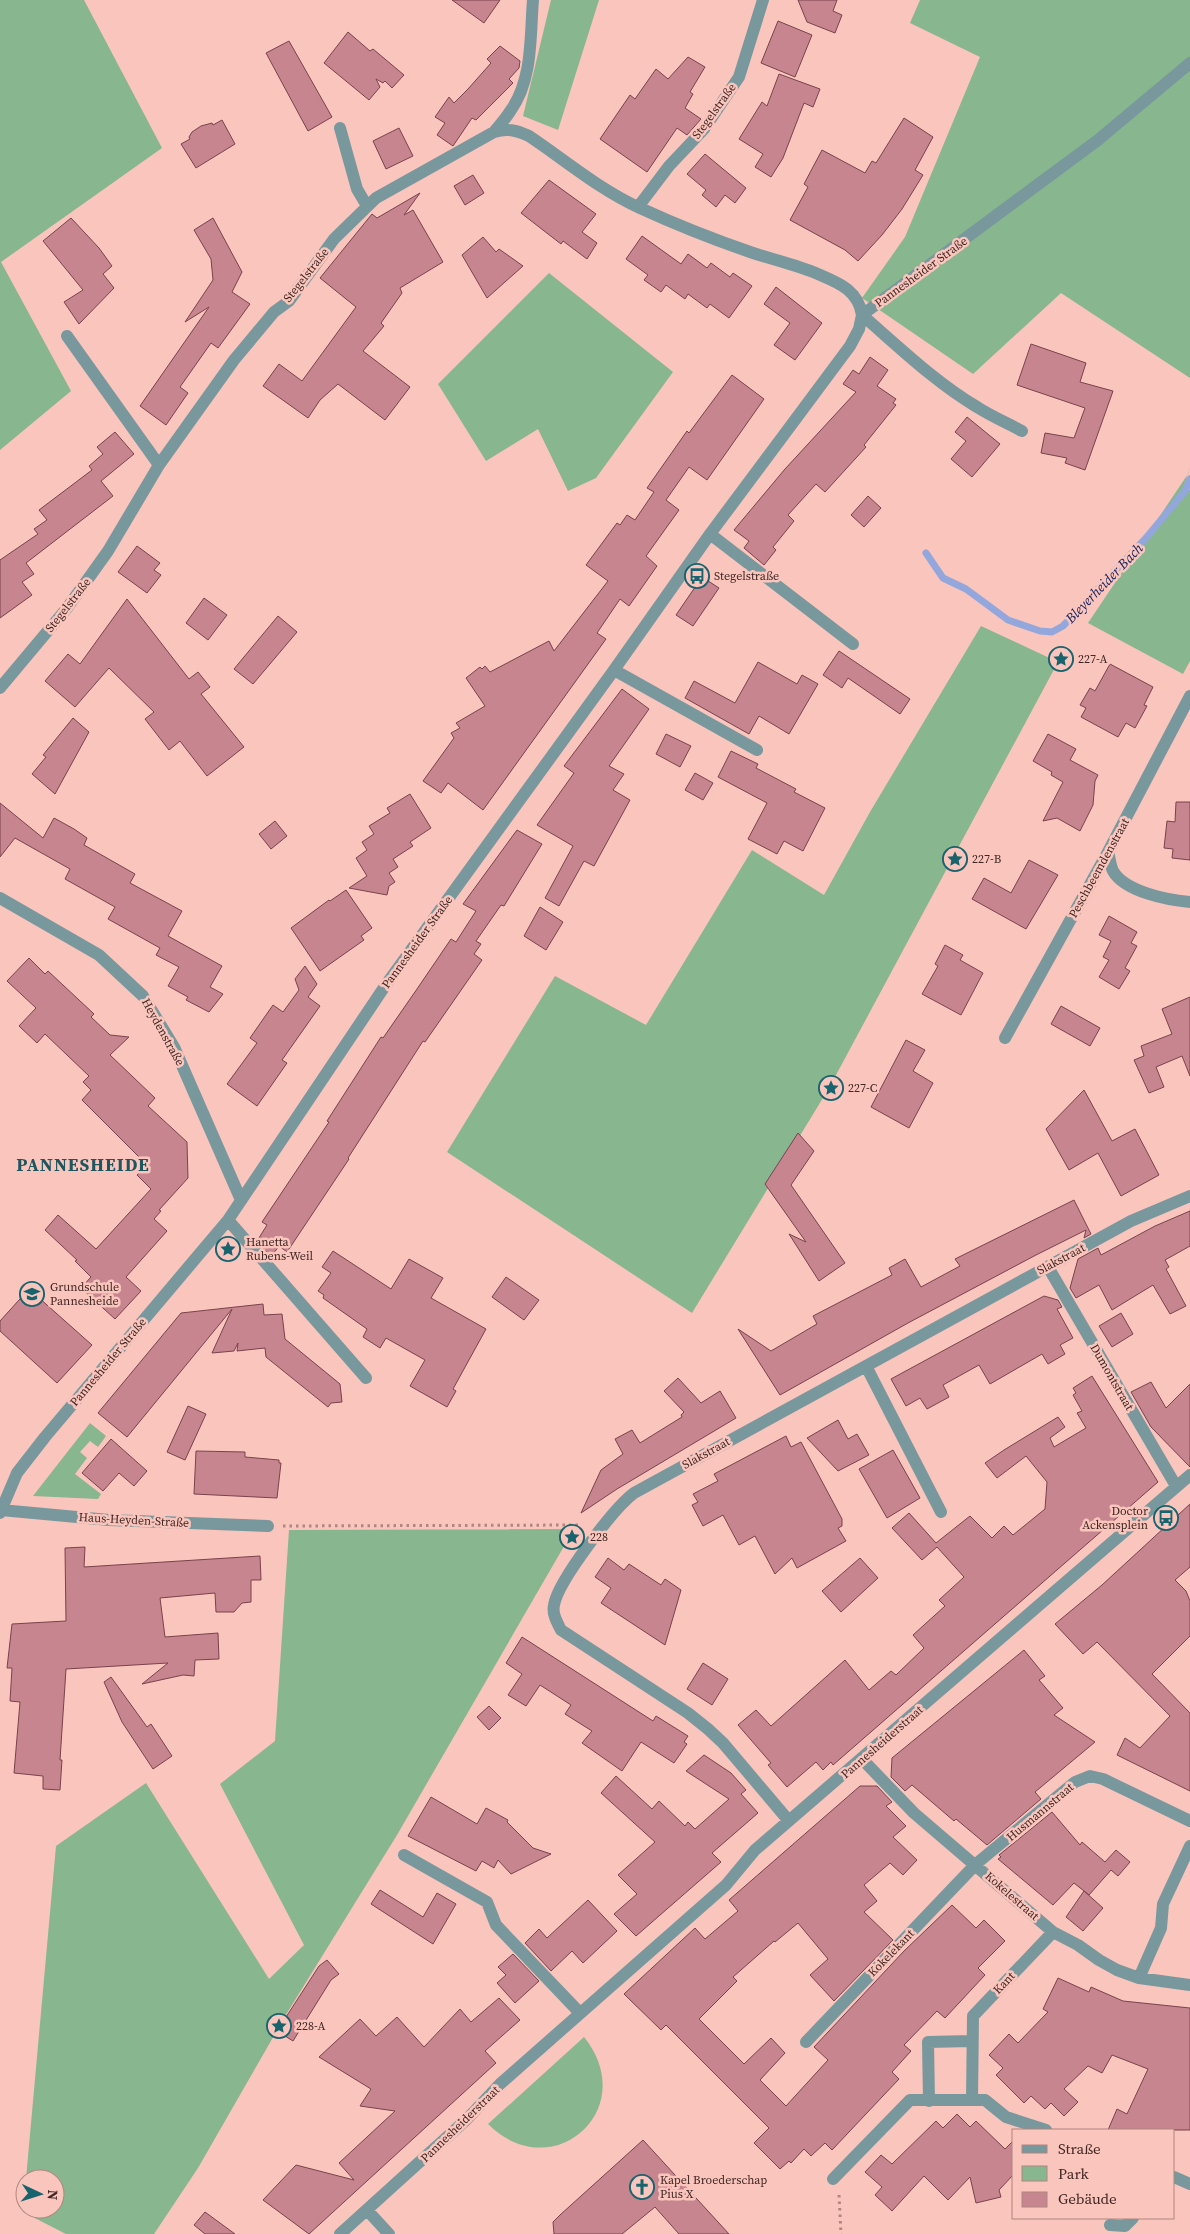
<svg xmlns="http://www.w3.org/2000/svg" width="1190" height="2234" viewBox="0 0 1190 2234" font-family="'Source Serif 4',serif">
<style>
.green{fill:#87b68f}
.lines{fill:none;stroke-linecap:round;stroke-linejoin:round}
.stream{stroke:#94a7dc;stroke-width:7}
.building{fill:#c6858f;stroke:#7a424c}
.path{stroke:#b0867f;stroke-width:3;stroke-dasharray:2.5 4;stroke-linecap:butt}
.minor{stroke:#78989d;stroke-width:12}
.labels{text-anchor:middle;dominant-baseline:central;stroke-width:5;stroke-linejoin:round;paint-order:stroke}
.street-label{font-size:12px;fill:#402723;stroke:#fac5bc}
.poi-label{font-size:12px;fill:#402723;stroke:#fac5bc;text-anchor:start}
.water-label{font-size:14px;font-style:italic;fill:#15225f;stroke:#fac5bc}
.district-label{font-size:18px;font-weight:bold;letter-spacing:1px;fill:#1d565f;stroke:#fac5bc}
</style>
<rect width="100%" height="100%" fill="#fac5bc"/>
<path class="green" d="M0,0H84L162,148L1,262L71,391L0,450Z
M551,0H599L558,130L523,116Z
M920,0H1190V378L1061,293L973,374L862,298L905,237L980,57L910,23Z
M549,273L673,372L596,478L568,491L538,429L486,461L438,384Z
M1190,466L1183,490L1187,493L1190,489V661L1183,674L1088,623L1188,474Z
M981,626L1058,662L829,1088L692,1313L447,1152L555,976L646,1025L752,850L824,895L870,812Z
M90,1423L106,1436L98,1447L90,1441L80,1452L87,1458L75,1474L101,1494L98,1499L33,1496Z
M574,1529L397,1835L287,2013L198,2168L154,2234H66L23,2212L25,2194V2209H55V2179H26L56,1846L146,1783L269,1979L304,1945L220,1784L275,1741L289,1530Z
M584,2037C642,2109 552,2188 488,2124Z"/>
<g class="lines">
<path class="stream" d="M926,553L943,578L966,589L1008,620L1040,631L1052,632L1063,626L1146,538L1185,491L1190,479"/>
</g>
<path class="building" d="M452,0H500L484,23Z
M798,0H837L833,11L842,15L835,33L807,22Z
M778,21L812,35L795,77L761,63Z
M348,32L370,51L373,49L404,75L392,88L385,81L383,83L376,79L380,87L369,100L324,63Z
M289,41L332,117L308,131L266,53Z
M500,46L520,61L519,68L509,79L513,83L476,120L472,118L453,146L437,135L445,123L435,117L449,97L454,103L468,89L491,63L487,59Z
M688,57L705,67L690,92L693,94L685,108L701,119L687,135L677,128L647,172L600,139L630,95L635,99L656,69L668,79Z
M779,74L820,89L813,107L804,103L783,158L771,177L755,167L763,154L739,139L762,102L767,106Z
M904,118L933,137L915,170L923,175L902,209L882,235L858,261L845,250L790,220L808,187L804,184L822,150L865,173L872,161L876,163Z
M222,120L235,144L196,168L181,144L190,139L189,137L192,132L201,126L212,123L213,125Z
M399,128L413,156L386,169L373,141Z
M705,154L746,188L735,203L725,195L716,207L702,195L706,190L687,174Z
M473,175L484,193L465,205L454,186Z
M549,180L596,214L582,232L597,243L587,259L563,241L561,244L521,213Z
M420,193L404,215L413,210L443,262L400,288L402,293L381,323L384,326L363,351L410,387L385,420L338,384L320,400L308,418L263,386L279,364L302,381L356,307L320,278L372,214L377,218Z
M71,218L99,248L112,266L103,274L114,288L79,324L64,302L83,290L43,241Z
M213,218L242,272L232,292L250,304L218,348L211,343L180,387L188,393L166,425L140,406L209,307L185,322L213,280L211,259L194,230Z
M642,236L681,264L688,254L707,268L711,263L730,277L733,273L752,286L729,318L710,304L707,308L688,294L685,299L666,285L661,292L644,280L648,275L626,259Z
M483,237L496,252L499,249L523,266L487,298L462,255Z
M776,287L822,323L795,360L774,345L790,323L764,304Z
M1031,344L1086,363L1080,382L1113,391L1085,470L1065,463L1067,458L1041,453L1045,433L1074,438L1085,408L1017,385Z
M870,357L888,370L877,386L896,399L893,403L896,405L864,445L866,447L825,492L816,484L788,515L794,521L773,547L776,550L764,565L744,548L749,541L734,530L785,469L856,392L843,384L853,370L859,374Z
M732,375L764,399L707,480L689,467L666,500L679,510L646,556L657,566L629,606L620,599L597,633L606,639L483,810L448,783L441,793L423,781L454,738L451,733L460,728L456,723L485,706L466,678L480,667L482,669L485,666L490,672L549,641L554,651L608,581L586,565L617,523L620,525L627,515L635,520L654,492L647,488L687,431L689,433Z
M967,417L1000,444L972,477L951,459L966,441L955,432Z
M115,432L134,454L101,481L113,496L26,563L34,574L22,582L32,595L0,618V560L38,534L34,529L47,520L39,510L92,470L89,466L103,454L97,447Z
M868,496L881,508L864,527L851,515Z
M137,546L160,563L154,570L161,575L147,593L118,572Z
M702,577L719,588L693,626L676,615Z
M204,598L227,615L208,640L186,623Z
M127,599L189,679L198,672L210,687L201,694L244,747L207,776L180,741L169,750L145,719L154,712L109,668L75,707L45,681L68,654L80,664Z
M278,616L297,632L253,684L234,669Z
M839,651L910,699L900,714L848,678L842,688L823,675Z
M758,662L797,684L802,675L818,684L789,734L759,716L749,734L685,698L694,681L735,703Z
M1110,664L1153,687L1144,705L1147,706L1135,728L1126,723L1118,737L1081,717L1086,708L1080,705L1090,688L1095,691Z
M622,689L649,709L609,766L624,774L613,790L630,800L594,866L584,861L559,906L545,898L573,846L537,825L574,773L564,766Z
M73,718L89,732L55,794L32,774L46,757L43,755Z
M666,734L691,746L680,767L656,754Z
M1048,734L1076,749L1070,760L1098,775L1095,781L1093,805L1080,831L1057,818L1043,821L1063,782L1051,775L1052,772L1033,761Z
M731,751L758,764L756,768L796,789L794,792L825,808L803,851L784,841L777,854L748,839L767,803L718,777Z
M695,773L713,783L703,800L685,790Z
M410,794L431,828L410,842L413,846L393,859L398,867L389,873L395,882L389,886L387,895L349,888L367,876L356,858L367,850L362,842L374,834L369,826L390,813L387,808Z
M1176,802H1190V860L1172,858L1173,849L1164,848L1167,821L1175,822Z
M0,803L43,838L54,818L74,829L87,838L84,845L135,874L130,883L182,911L168,936L222,966L210,987L223,994L209,1012L186,1000L188,997L168,986L179,967L156,955L160,948L108,919L115,907L65,879L70,869L15,838L0,857Z
M275,821L287,836L271,849L259,834Z
M517,830L542,844L504,906L501,905L476,941L481,944L474,954L482,960L425,1042L423,1041L348,1158L349,1159L287,1252L279,1246L271,1257L257,1241L267,1225L262,1222L329,1122L327,1121L381,1037L383,1038L417,989L451,939L456,942L476,911L463,904Z
M1029,860L1058,875L1026,929L972,899L984,878L1011,893Z
M346,890L372,928L361,936L364,940L320,971L291,928L329,900L330,901Z
M540,907L563,922L546,950L524,936Z
M1109,916L1137,932L1131,943L1137,946L1125,968L1130,971L1119,989L1099,977L1109,960L1103,957L1111,941L1099,935Z
M945,945L963,955L960,960L983,973L961,1015L922,994L938,966L935,964Z
M29,958L45,974L48,971L94,1014L91,1017L110,1035L129,1037L110,1055L155,1098L148,1106L187,1142L188,1178L159,1210L161,1211L154,1219L167,1231L126,1277L141,1291L115,1319L81,1288L91,1277L75,1261L77,1260L45,1230L58,1215L96,1249L151,1189L137,1175L147,1165L82,1100L91,1090L83,1082L89,1076L45,1034L37,1043L19,1026L36,1008L7,981Z
M305,966L317,984L308,997L320,1006L282,1060L287,1063L257,1106L227,1084L257,1043L250,1038L273,1005L283,1012L299,990L295,979Z
M1190,997V1076L1182,1056L1156,1067L1164,1087L1149,1093L1134,1060L1144,1056L1141,1046L1172,1034L1162,1009Z
M1061,1006L1100,1028L1090,1046L1051,1024Z
M906,1040L925,1050L913,1071L933,1083L909,1128L871,1107Z
M1084,1090L1112,1141L1135,1129L1159,1175L1121,1196L1098,1153L1069,1170L1046,1129Z
M798,1133L814,1151L791,1185L845,1263L819,1281L789,1234L806,1242L765,1184Z
M1074,1200L1091,1234L1084,1238L1086,1230L1036,1255L908,1323L780,1395L738,1329L771,1351L817,1324L813,1316L892,1275L889,1268L905,1259L921,1287L960,1266L955,1259Z
M1190,1211V1246L1165,1260L1169,1267L1166,1269L1186,1306L1170,1314L1153,1285L1112,1310L1099,1285L1076,1298L1070,1288L1078,1259L1098,1248L1101,1255L1155,1226Z
M333,1251L391,1289L409,1259L443,1278L431,1298L486,1329L453,1389L456,1391L447,1407L410,1386L425,1360L386,1338L380,1348L363,1337L367,1329L323,1298L324,1295L318,1291L331,1273L322,1267Z
M506,1277L539,1300L524,1320L492,1297Z
M29,1289L92,1345L57,1383L0,1331V1321Z
M1044,1296L1058,1300L1062,1307L1057,1309L1073,1338L1060,1345L1065,1354L1048,1364L1042,1354L990,1384L979,1365L943,1385L949,1397L927,1409L920,1398L906,1406L891,1379Z
M263,1304L264,1315L282,1314L285,1339L340,1384L342,1402L331,1403L328,1407L266,1357L265,1348L237,1351L238,1343L234,1351L212,1353L232,1309L127,1437L98,1413L181,1313Z
M1121,1313L1133,1334L1112,1347L1099,1326Z
M1092,1376L1158,1482L833,1765L831,1762L823,1770L816,1762L787,1787L768,1765L771,1763L738,1725L756,1710L771,1726L845,1660L869,1690L891,1671L896,1675L924,1648L913,1635L945,1606L939,1600L964,1577L937,1547L922,1560L892,1528L909,1513L936,1543L970,1516L992,1538L1004,1526L1013,1535L1045,1509L1047,1482L1026,1456L997,1478L985,1463L1004,1450L1058,1417L1065,1427L1050,1438L1054,1447L1086,1428L1077,1413L1082,1411L1073,1395L1076,1393L1073,1388Z
M678,1378L701,1403L720,1391L736,1418L617,1489L581,1513L601,1470L623,1454L615,1439L632,1430L640,1443L682,1417L681,1415L684,1412L664,1391Z
M1151,1382L1166,1408L1190,1384V1467L1151,1427L1131,1392Z
M188,1406L206,1414L185,1460L167,1452Z
M838,1420L848,1439L857,1434L869,1455L838,1471L807,1438Z
M786,1436L791,1447L801,1442L842,1519V1526L838,1528L846,1541L797,1568L792,1558L775,1574L755,1536L739,1545L723,1515L703,1526L692,1505L698,1502L693,1494L718,1481L714,1474Z
M111,1439L147,1471L134,1486L119,1473L103,1491L82,1473Z
M893,1450L920,1498L887,1518L859,1469Z
M196,1451L245,1452V1457L279,1460V1463H281L277,1498L194,1494Z
M1190,1504V1567L1175,1580L1186,1591L1190,1601V1636L1152,1674L1190,1713V1791L1117,1755L1125,1738L1140,1748L1170,1716L1097,1642L1083,1654L1055,1624L1102,1585Z
M85,1547L84,1567L260,1556L261,1580H251V1602L242,1603L234,1612H216L215,1593L160,1598L165,1637L218,1633L219,1659L195,1660L194,1676L183,1675L142,1684L168,1663L66,1669L60,1760H62L60,1790L43,1789V1776L14,1773L20,1702L10,1701L12,1668H7L12,1624L66,1621L65,1548Z
M608,1558L624,1570L629,1564L661,1585L665,1579L681,1590L665,1645L601,1603L611,1588L595,1577Z
M860,1558L878,1578L841,1612L822,1591Z
M522,1637L653,1721L656,1716L688,1736L684,1742L687,1744L674,1763L641,1742L622,1771L582,1743L592,1731L565,1714L571,1705L540,1685L526,1706L508,1695L522,1674L506,1663Z
M1024,1650L1045,1676L1039,1680L1063,1708L1054,1715L1095,1742L1035,1792L1041,1799L987,1845L956,1819L954,1821L912,1785L905,1791L891,1777L892,1758Z
M703,1663L728,1679L712,1705L687,1689Z
M111,1677L147,1727L151,1724L172,1756L153,1769L122,1722L104,1682Z
M489,1706L501,1718L489,1730L477,1717Z
M704,1755L731,1773L746,1790L741,1794L758,1813L712,1853L721,1862L636,1936L614,1914L637,1894L618,1875L655,1842L601,1793L616,1776L652,1809L659,1801L685,1826L688,1822L695,1829L729,1799L686,1771Z
M860,1786H877L892,1802L886,1806L906,1826L893,1837L917,1860L903,1875L890,1863L864,1885L877,1901L864,1912L893,1940L834,2001L810,1975L828,1959L798,1923L775,1942L774,1941L733,1977L737,1981L699,2019L744,2064L771,2038L785,2053L760,2080L786,2106L828,2060L814,2047L904,1951L952,1905L976,1928L984,1920L1005,1941L978,1968L985,1975L945,2018L937,2011L904,2045L911,2051L892,2072L899,2079L832,2150L825,2143L811,2156L804,2149L791,2163L789,2161L780,2169L754,2143L769,2128L666,2025L661,2030L624,1994L695,1928L705,1939L738,1911L729,1900Z
M431,1797L477,1824L486,1808L508,1820L507,1822L533,1848L551,1854L511,1874L498,1860L494,1868L482,1861L476,1871L408,1836Z
M1052,1812L1080,1845L1082,1842L1105,1862L1116,1850L1130,1862L1118,1876L1111,1870L1089,1895L1074,1883L1053,1905L998,1859L1001,1857L999,1855Z
M380,1890L423,1917L437,1893L456,1904L433,1944L371,1904Z
M1084,1891L1103,1908L1083,1931L1066,1917Z
M588,1900L617,1931L583,1963L572,1951L551,1971L525,1943L539,1929L547,1938Z
M513,1954L539,1981L515,2003L497,1983L506,1975L498,1967Z
M327,1960L339,1974L331,1980L293,2041L277,2031L319,1966Z
M1058,1978L1089,1992L1091,1987L1123,2001L1190,2008V2130H1108L1117,2109L1127,2114L1148,2069L1112,2055L1102,2073L1088,2066L1064,2089L1078,2102L1064,2116L1051,2103L1045,2109L1031,2096L1024,2103L996,2075L1003,2068L989,2055L1009,2034L1018,2043L1048,2012L1043,2009Z
M499,1998L520,2020L485,2051L496,2063L309,2234L263,2200L296,2165L354,2180L339,2163L395,2111L360,2106L371,2089L319,2057L360,2019L376,2036L397,2017L424,2047L460,2009L471,2022Z
M957,2114L970,2127L976,2121L1005,2149L1014,2140V2174L999,2190L1001,2197L976,2203L970,2177L948,2200L924,2176L892,2211L875,2195L882,2187L865,2172L881,2155L892,2164L936,2121L943,2128Z
M643,2140L729,2234H679L655,2207L622,2234H554L553,2222L560,2215Z
M205,2212L235,2234H205L194,2225Z"/>
<g class="lines">
<path class="path" d="M283,1526L582,1525
M839,2195L841,2234"/>
<path class="minor" d="M340,128L357,189L367,206
M494,132C500,125 506,118 511,110C533,79 530,36 533,0
M638,207L669,166L704,129L739,77L763,0
M862,315C899,347 935,382 977,407C991,416 1007,423 1022,431
M67,336L159,465
M710,534L853,644
M614,670L757,750
M0,688L67,608L88,579L108,551L159,465L234,360L274,312L289,301L334,239L376,198L494,132C507,128 516,130 529,136C565,160 600,190 640,208C677,225 715,240 753,253C774,260 797,265 818,274C839,283 858,290 862,315
M1108,852C1110,858 1110,865 1113,871C1125,892 1168,900 1190,902
M0,898L99,955L143,996L174,1047L241,1200
M1005,1038L1108,852L1190,696
M228,1220L366,1378
M1048,1267L1176,1486
M866,1366L941,1512
M1,1510L109,1520L268,1526
M0,1513L17,1473L45,1437L228,1220L385,986L614,670L710,534L850,346L859,329L862,315L1098,140L1190,63
M862,1759L914,1813L1053,1932L1078,1945L1099,1960L1117,1970L1139,1978L1190,1985
M789,1821L723,1743L708,1729L688,1713L561,1630C557,1622 552,1614 554,1605C558,1581 614,1508 634,1493L1131,1221L1190,1196
M404,1855L487,1902L496,1925L580,2013
M1139,1978L1161,1928L1163,1904L1190,1846
M806,2042L976,1864L1075,1782L1090,1776L1103,1779L1190,1821
M972,2100H985L1006,2117L1046,2130
M929,2101L928,2042L971,2041
M1174,2177L1190,2184
M833,2179L910,2100H972L973,2016L1053,1932
M367,2210L389,2234
M1110,2225L1125,2226L1133,2218
M340,2234L467,2119L500,2084L726,1885L755,1850L1190,1475"/>
</g>
<defs>
<symbol id="bus-ring" viewBox="-11 -11 22 22"><circle r="9.5" fill="#fac5bc" stroke="#17636e" stroke-width="1.5"/><path d="M-5-6H5V4H4V6H2V4H-2V6H-4V4H-5ZM-3.5-4V0h7V-4ZM-3.5 1.2v1.5H-2V1.2ZM2 1.2v1.5H3.5V1.2Z" fill="#17636e"/></symbol>
<symbol id="sight-ring" viewBox="-11 -11 22 22"><circle r="9.5" fill="#fac5bc" stroke="#17636e" stroke-width="1.5"/><path d="M0-6L1.8-2.2L6-1.7L2.9 1.2L3.7 5.4L0 3.3L-3.7 5.4L-2.9 1.2L-6-1.7L-1.8-2.2Z" fill="#17636e"/></symbol>
<symbol id="school-ring" viewBox="-11 -11 22 22"><circle r="9.5" fill="#fac5bc" stroke="#17636e" stroke-width="1.5"/><path d="M0-5L7-2L0 1L-7-2ZM-4 1L0 2.5L4 1V4Q0 6-4 4Z" fill="#17636e"/></symbol>
<symbol id="church-ring" viewBox="-11 -11 22 22"><circle r="9.5" fill="#fac5bc" stroke="#17636e" stroke-width="1.5"/><path d="M-1.2-6h2.4v3.5h3.3v2.4h-3.3V6h-2.4V-.1h-3.3v-2.4h3.3Z" fill="#17636e"/></symbol>
</defs>
<g fill-rule="evenodd">
<use href="#bus-ring" x="683" y="562" width="28" height="28"/>
<use href="#sight-ring" x="1047" y="645" width="28" height="28"/>
<use href="#sight-ring" x="941" y="845" width="28" height="28"/>
<use href="#sight-ring" x="817" y="1074" width="28" height="28"/>
<use href="#sight-ring" x="214" y="1235" width="28" height="28"/>
<use href="#school-ring" x="18" y="1280" width="28" height="28"/>
<use href="#bus-ring" x="1152" y="1504" width="28" height="28"/>
<use href="#sight-ring" x="558" y="1523" width="28" height="28"/>
<use href="#sight-ring" x="265" y="2012" width="28" height="28"/>
<use href="#church-ring" x="628" y="2173" width="28" height="28"/>
</g>
<g class="labels">
<g class="street-label">
<text transform="translate(714 111) rotate(-54)">Stegelstraße</text>
<text transform="translate(921 272) rotate(-36)">Pannesheider Straße</text>
<text transform="translate(306 275) rotate(-52)">Stegelstraße</text>
<text transform="translate(68 605) rotate(-52)">Stegelstraße</text>
<text transform="translate(1099 868) rotate(-61)">Peschbeemdenstraat</text>
<text transform="translate(417 942) rotate(-54)">Pannesheider Straße</text>
<text transform="translate(163 1032) rotate(61)">Heydenstraße</text>
<text transform="translate(1061 1259) rotate(-28)">Slakstraat</text>
<text transform="translate(108 1362) rotate(-50)">Pannesheider Straße</text>
<text transform="translate(1112 1377) rotate(60)">Dumontstraat</text>
<text transform="translate(706 1453) rotate(-29)">Slakstraat</text>
<text transform="translate(134 1520) rotate(3)">Haus-Heyden-Straße</text>
<text transform="translate(882 1742) rotate(-41)">Pannesheiderstraat</text>
<text transform="translate(1040 1812) rotate(-40)">Husmannstraat</text>
<text transform="translate(1012 1896) rotate(41)">Kokelestraat</text>
<text transform="translate(891 1953) rotate(-46)">Kokelekant</text>
<text transform="translate(1004 1983) rotate(-46)">Kant</text>
<text transform="translate(460 2124) rotate(-44)">Pannesheiderstraat</text>
</g>
<g class="poi-label">
<text x="714" y="576">Stegelstraße</text>
<text x="1078" y="659">227-A</text>
<text x="972" y="859">227-B</text>
<text x="848" y="1088">227-C</text>
<text x="246" y="1242">Hanetta<tspan x="246" dy="14">Rubens-Weil</tspan></text>
<text x="50" y="1287">Grundschule<tspan x="50" dy="14">Pannesheide</tspan></text>
<text x="1148" y="1511" text-anchor="end">Doctor<tspan x="1148" dy="14">Ackensplein</tspan></text>
<text x="590" y="1537">228</text>
<text x="296" y="2026">228-A</text>
<text x="660" y="2180">Kapel Broederschap<tspan x="660" dy="14">Pius X</tspan></text>
</g>
<g class="water-label">
<text transform="translate(1104 583) rotate(-46)">Bleyerheider Bach</text>
</g>
<g class="district-label">
<text x="83" y="1164">PANNESHEIDE</text>
</g>
</g>
<rect x="1012" y="2129" width="162" height="90" fill="#fac5bc" stroke="#b0867f"/>
<rect x="1022" y="2145" width="25" height="8" fill="#78989d" stroke="#b0867f"/>
<text x="1058" y="2154" font-size="15" fill="#402723">Straße</text>
<rect x="1022" y="2166" width="25" height="15" fill="#87b68f" stroke="#b0867f"/>
<text x="1058" y="2179" font-size="15" fill="#402723">Park</text>
<rect x="1022" y="2192" width="25" height="15" fill="#c6858f" stroke="#b0867f"/>
<text x="1058" y="2204" font-size="15" fill="#402723">Gebäude</text>
<g transform="translate(40 2194) rotate(94)"><circle r="24" fill="#fac5bc" stroke="#b0867f"/>
<path d="M0-4L9 19L0 12L-9 19Z" fill="#17636e"/>
<text y="-8" font-size="14" font-weight="bold" text-anchor="middle" fill="#402723">N</text>
</g>
</svg>
